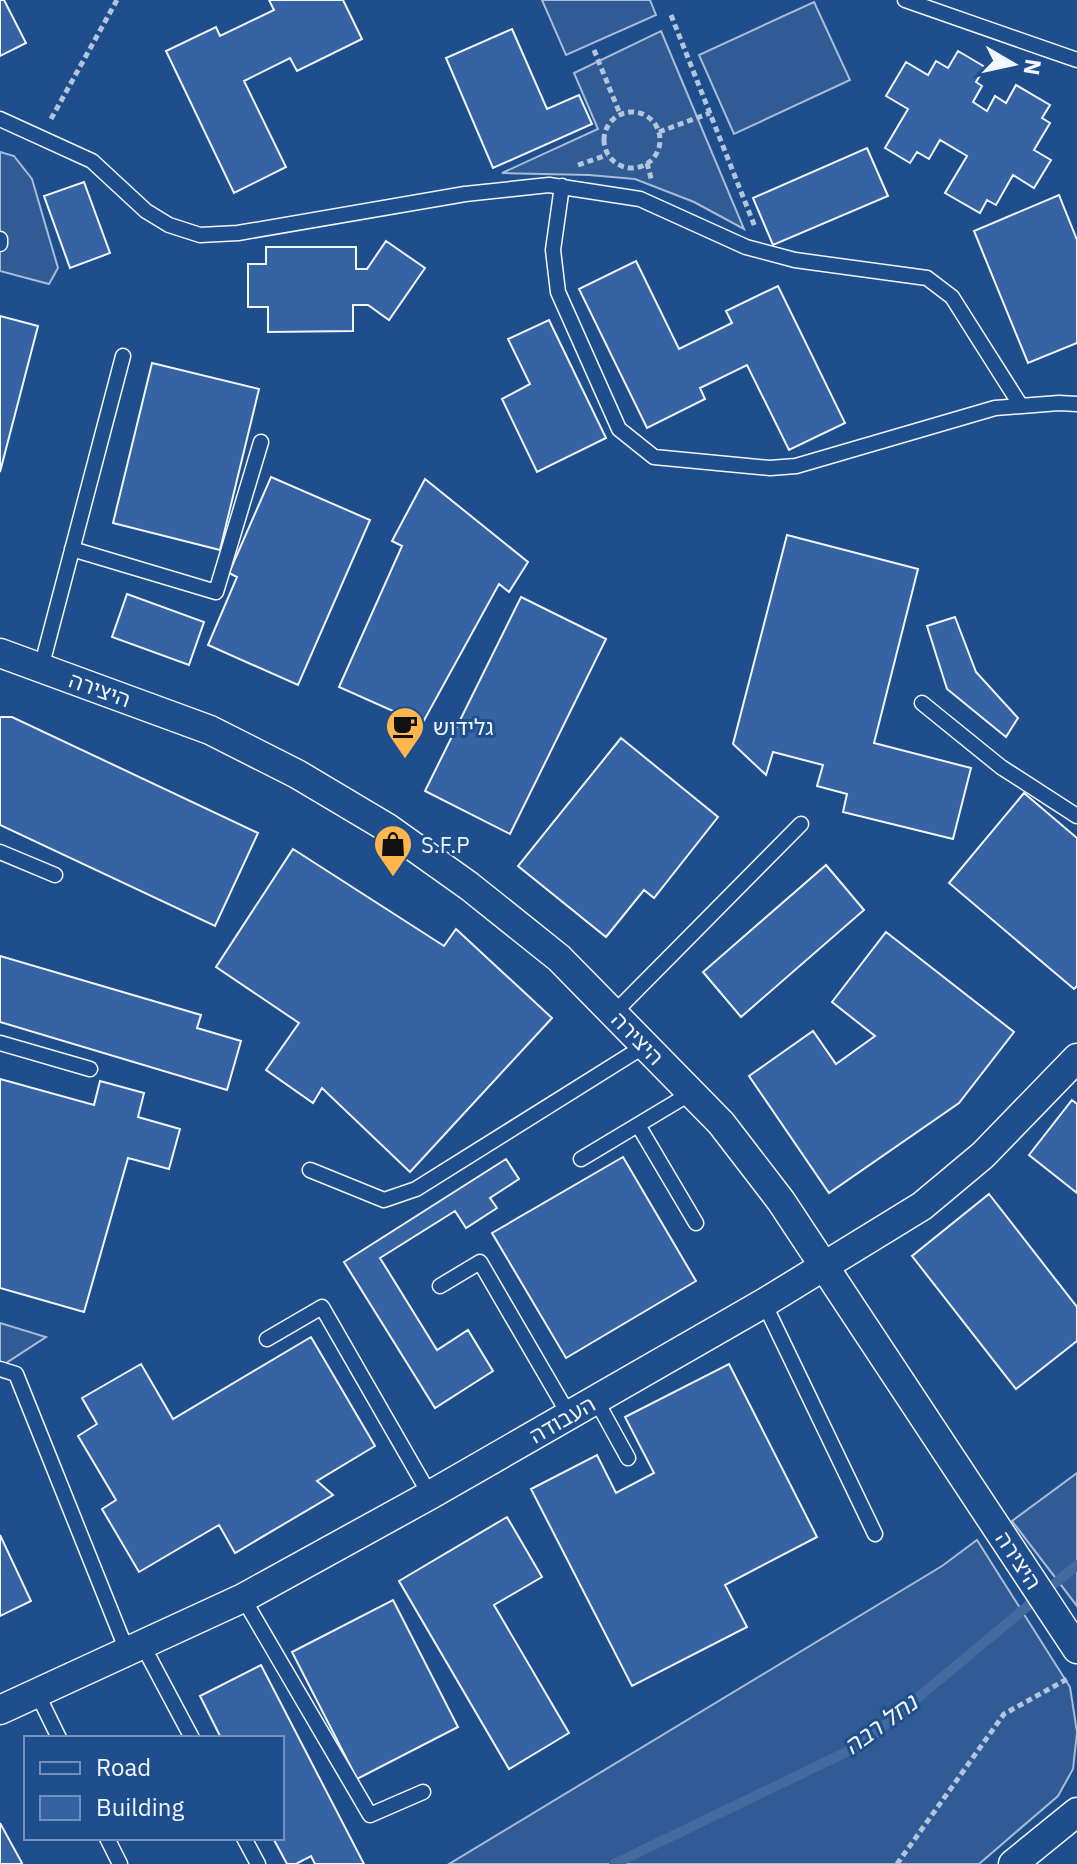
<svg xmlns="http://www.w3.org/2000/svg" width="1077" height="1864" viewBox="0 0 1077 1864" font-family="'IBM Plex Sans','Noto Sans Hebrew',sans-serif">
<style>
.built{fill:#305b95;stroke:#a8bbd7;stroke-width:2}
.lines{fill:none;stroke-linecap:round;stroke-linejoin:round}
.stream{stroke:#446ba0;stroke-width:10}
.building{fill:#3563a3;stroke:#f2f6ff;stroke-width:2}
.service-casing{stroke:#f2f6ff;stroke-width:17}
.minor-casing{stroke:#f2f6ff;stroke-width:31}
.path{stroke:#b3c4dc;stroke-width:5;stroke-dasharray:6 4;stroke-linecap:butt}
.service{stroke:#1f4e8c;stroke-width:14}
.minor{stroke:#1f4e8c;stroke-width:28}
.labels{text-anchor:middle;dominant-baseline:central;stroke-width:6;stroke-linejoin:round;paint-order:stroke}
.street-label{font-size:22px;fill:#f2f6ff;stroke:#1f4e8c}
.poi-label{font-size:22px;fill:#f2f6ff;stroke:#1f4e8c;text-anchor:start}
.water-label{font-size:24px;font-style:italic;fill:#f2f6ff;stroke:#1f4e8c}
</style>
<rect width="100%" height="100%" fill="#1f4e8c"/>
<path class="built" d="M542,0H650L656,15L566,55Z
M814,2L850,80L734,134L699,55Z
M661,31L744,229L694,202L635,179L589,175L502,173L598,129L574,73Z
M0,152L14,156L32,179L58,268L49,284L0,271Z
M0,1323L46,1337L0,1367Z
M1077,1473V1606L1012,1521Z
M977,1540L1070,1687L1077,1732L1073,1769L1058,1796L979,1864H449L942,1566Z"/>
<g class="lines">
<path class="stream" d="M614,1864L861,1745L1077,1565"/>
</g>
<path class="building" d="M0,0H4L26,43L0,56Z
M269,0H343L362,39L297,71L290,58L244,81L286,167L234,193L166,51L216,27L220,36L274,10Z
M512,29L547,109L579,95L592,124L493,168L446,58Z
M958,51L985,67L976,82L982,86L973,102L987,111L995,96L1006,103L1016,85L1050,105L1042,118L1050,123L1034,150L1051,160L1034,188L1013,175L996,205L987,200L980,213L945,193L967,156L940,140L929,159L917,152L910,163L885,148L908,109L886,96L906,62L928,75L936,61L948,68Z
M867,148L888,196L773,245L753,198Z
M84,182L110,253L70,268L44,196Z
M1059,195L1077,240V343L1028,363L974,231Z
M386,241L425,268L389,320L368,305H353V331L268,332V307H248V264H266V247H356V269H367Z
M636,261L679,349L732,323L726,311L778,286L845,423L789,450L747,365L700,388L705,399L647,428L579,289Z
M0,316L38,326L0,472Z
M549,320L606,438L537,472L502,399L530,384L508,339Z
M152,363L259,389L220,550L113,523Z
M271,477L370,520L298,685L208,645L237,577L229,573Z
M425,479L528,562L509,592L499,584L422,724L339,687L402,546L392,541Z
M787,535L918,569L874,743L971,768L953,839L843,812L847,794L817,786L823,765L773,752L766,775L733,744Z
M127,594L204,622L189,665L112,637Z
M521,597L606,639L510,834L425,791Z
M955,617L976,672L1018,718L1006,737L947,689L927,626Z
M0,717H12L258,833L215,926L0,825Z
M621,738L718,817L654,898L644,890L606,937L518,866Z
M1024,793L1077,838V986L1074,989L949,883Z
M293,849L444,946L456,929L552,1018L410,1172L322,1088L313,1103L266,1070L299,1023L216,967Z
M826,865L864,910L741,1017L703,972Z
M886,932L1014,1032L959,1103L829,1193L749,1076L813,1031L836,1064L875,1036L832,1002Z
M0,956L201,1015L197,1028L241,1041L227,1090L0,1022Z
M0,1079L94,1105L100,1081L144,1093L138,1117L180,1129L169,1169L128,1158L84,1312L0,1288Z
M1072,1100L1077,1104V1193L1029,1155Z
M623,1157L696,1281L566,1358L492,1233Z
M506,1159L519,1179L490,1198L497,1208L466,1228L455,1211L380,1258L437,1350L468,1330L493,1371L435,1408L344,1262Z
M989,1194L1077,1307V1341L1016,1389L912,1256Z
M311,1337L375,1446L317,1481L333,1495L235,1553L219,1525L139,1572L102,1509L116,1500L78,1436L97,1424L82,1398L141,1364L173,1419Z
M729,1364L817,1537L725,1585L747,1627L632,1686L531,1489L597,1455L616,1493L654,1473L625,1417Z
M507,1517L542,1577L494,1605L569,1733L509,1769L399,1581Z
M0,1535L31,1601L0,1616Z
M393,1600L458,1727L357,1779L292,1652Z
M261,1665L364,1864H315L311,1856L296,1864H287L273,1838H282V1738H221L200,1696Z
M0,1823L22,1863L21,1864H0Z"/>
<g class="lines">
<defs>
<path id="service" d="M905,0L1077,60
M0,119L92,161L146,211L169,225L200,235L238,233L465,194L549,185L640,199L746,247L795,260L927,278L952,297L1021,406
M562,186L553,250L558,292L619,429L654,457L770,468L796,466L995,408L1059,403L1077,404
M0,239V244
M72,549L216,592L261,442
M41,668L123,356
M922,703L1001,767L1077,816
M0,852L55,875
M614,1013L801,824
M0,1043L90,1069
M638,1125L696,1223
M581,1159L691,1093
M310,1170L384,1200L416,1189L646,1045
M440,1286L480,1262L569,1415
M764,1303L875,1534
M267,1339L322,1307L430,1495
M0,1369L16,1374L127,1651
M596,1400L628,1458
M243,1598L370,1815L423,1792
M142,1644L192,1738
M37,1693L59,1738
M107,1838L120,1864
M244,1838L258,1864"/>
<path id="minor" d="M0,653L210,730L297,774L386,827L469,886L559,958L721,1123L781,1201L1077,1649
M0,1710L243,1598L430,1495L764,1303L922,1206L983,1155L1077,1058
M1013,1864L1077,1812"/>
</defs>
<use href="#service" class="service-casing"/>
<use href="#minor" class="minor-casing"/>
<path class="path" d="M671,15L755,227
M594,50L620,114
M604 140a28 28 0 1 1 56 0a28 28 0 1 1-56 0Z
M51,119L117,0
M659,132L710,113
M647,163L652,182
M578,165L607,155
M897,1864L1004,1714L1069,1678"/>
<use href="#service" class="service"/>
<use href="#minor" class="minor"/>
</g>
<defs>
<symbol id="cafe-pin" viewBox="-11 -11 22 30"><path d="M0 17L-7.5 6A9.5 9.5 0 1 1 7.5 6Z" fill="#ffb74d" stroke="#1f4e8c"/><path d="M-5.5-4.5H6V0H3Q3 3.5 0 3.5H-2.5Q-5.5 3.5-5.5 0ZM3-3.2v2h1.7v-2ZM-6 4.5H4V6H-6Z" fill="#111"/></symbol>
<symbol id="shop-pin" viewBox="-11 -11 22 30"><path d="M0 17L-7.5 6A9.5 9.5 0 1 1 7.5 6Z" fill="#ffb74d" stroke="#1f4e8c"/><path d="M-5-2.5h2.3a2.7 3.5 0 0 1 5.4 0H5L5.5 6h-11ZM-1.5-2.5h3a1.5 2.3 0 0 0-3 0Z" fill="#111"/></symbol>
</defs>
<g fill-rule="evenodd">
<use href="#cafe-pin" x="383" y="704" width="44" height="60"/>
<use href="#shop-pin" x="371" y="822" width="44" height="60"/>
</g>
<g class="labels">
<g class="street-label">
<text transform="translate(100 689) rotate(20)">היצירה</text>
<text transform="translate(638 1038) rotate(46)">היצירה</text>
<text transform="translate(562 1419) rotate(-30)">העבודה</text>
<text transform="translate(1019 1560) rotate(57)">היצירה</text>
</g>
<g class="poi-label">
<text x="433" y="726">גלידוש</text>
<text x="421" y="844">S.F.P</text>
</g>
<g class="water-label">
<text transform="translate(880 1724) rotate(-36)">נחל רבה</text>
</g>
</g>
<rect x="24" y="1736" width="260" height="104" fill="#1f4e8c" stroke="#7391ba" stroke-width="2"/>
<rect x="40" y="1762" width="40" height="12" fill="#1f4e8c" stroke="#7391ba" stroke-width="2"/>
<text x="96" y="1776" font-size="24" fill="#f2f6ff">Road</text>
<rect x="40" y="1796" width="40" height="24" fill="#3563a3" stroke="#7391ba" stroke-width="2"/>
<text x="96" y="1816" font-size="24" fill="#f2f6ff">Building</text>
<g transform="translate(1013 64) rotate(99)" stroke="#1f4e8c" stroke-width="6" paint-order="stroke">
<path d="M0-6L14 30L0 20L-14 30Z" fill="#f2f6ff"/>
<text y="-12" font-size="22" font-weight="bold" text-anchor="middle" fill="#f2f6ff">N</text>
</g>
</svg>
